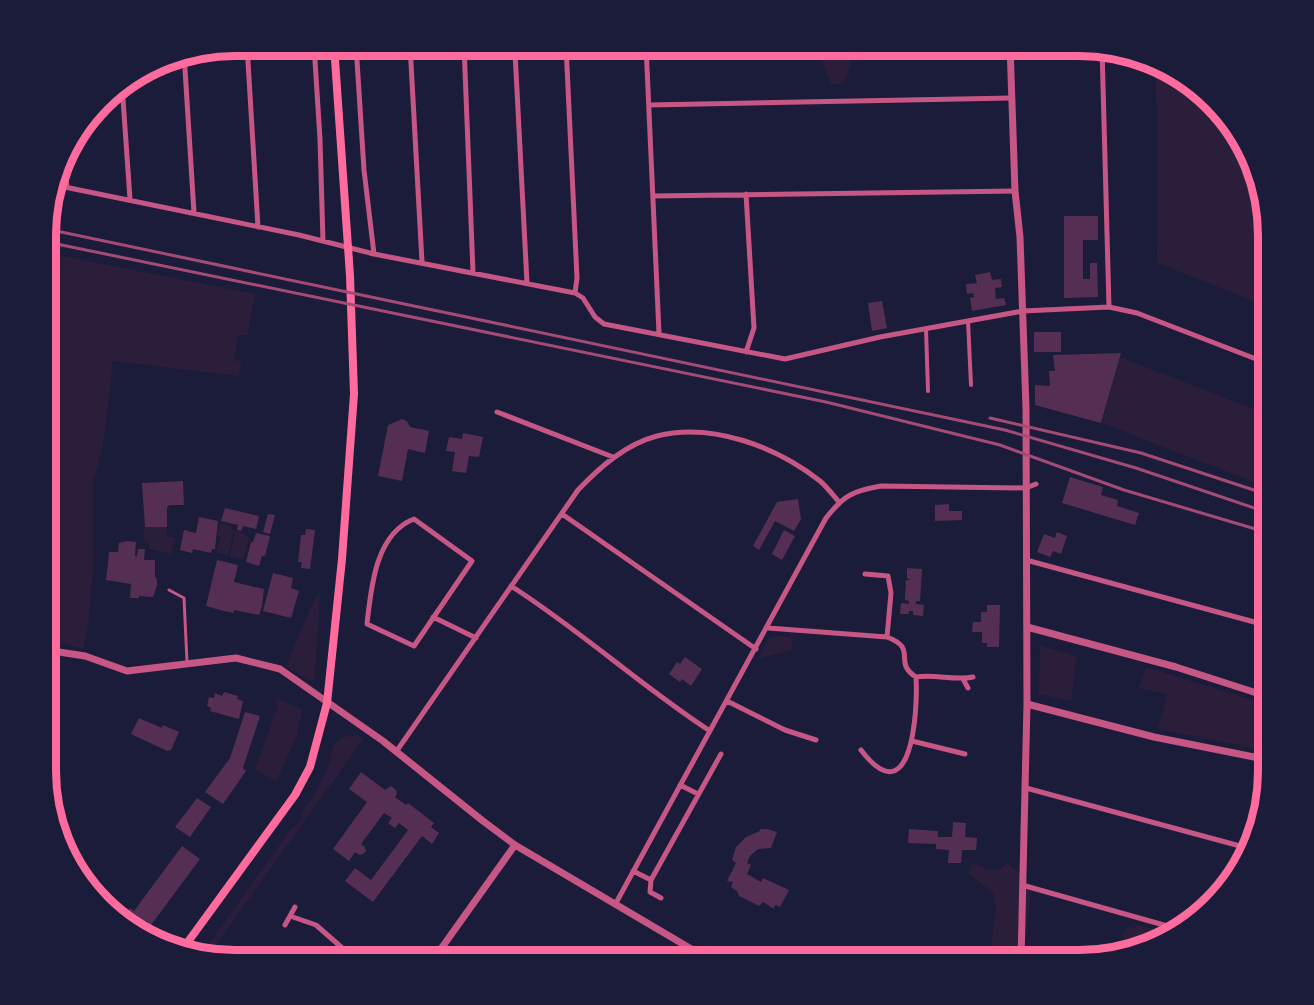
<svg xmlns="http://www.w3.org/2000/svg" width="1314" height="1005" viewBox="0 0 1314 1005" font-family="'PT Serif',serif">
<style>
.green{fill:#2a1e3b}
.building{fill:#542f53}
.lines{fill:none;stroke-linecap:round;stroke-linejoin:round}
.service{stroke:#c65784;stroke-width:3}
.pedestrian{stroke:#c65784;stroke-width:4}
.minor{stroke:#c65784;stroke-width:5}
.tertiary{stroke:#c65784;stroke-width:7}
.primary{stroke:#ff6b9d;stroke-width:8}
.rail{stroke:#a44b75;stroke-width:3}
.rim{fill:none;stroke:#ff6b9d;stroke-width:8}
</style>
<rect width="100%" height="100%" fill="#1b1b3a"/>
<path class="green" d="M691,45H960V52L897,54L856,48L844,83L831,85L818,49L755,54H692Z
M1156,62L1204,92L1250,151L1269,234V307L1157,263Z
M47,253L255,294L248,335H238L234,360L241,361L239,376L113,361C108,396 106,449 93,480V569L89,619L83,649L46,639Z
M1120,357L1269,415V488L1102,423Z
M220,523L231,526V530L234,531L228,555L216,553L220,537L217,536Z
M143,527H166L167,536L175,538L171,554L149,549V544L144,539Z
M235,531L244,533L249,539L243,560L230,556Z
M320,593L315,680H308L286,666L315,598Z
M779,636L792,637V650L758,659L768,639Z
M1040,646L1077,656L1071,701L1039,694Z
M1146,667L1269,705V751L1158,729L1167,694L1139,688Z
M275,698L302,709L297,735L276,782L255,769L277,708Z
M357,735L364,738L208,956L201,955L291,829L301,820L302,811L312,799L328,766L334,745L343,737Z
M1007,862L1032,885L1023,960H982L991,946L996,908L993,893L969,874L970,866L976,863L987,870L1001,869Z
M1134,924L1172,934L1163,941L1119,951L1120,948L1130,947L1129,941L1123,938L1122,933L1129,926L1136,928Z"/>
<path class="building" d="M1064,216H1098V240H1083V279H1090V263H1097L1098,297L1064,298Z
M990,272L992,280L1001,279L1002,287L995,288L996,299L1004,298L1006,305L972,311L970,298L974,297L973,293L967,294L966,284L977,283L975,275Z
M882,301L887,328L872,331L868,303Z
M1034,332H1061V352H1034Z
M1121,353L1101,423L1035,405V385L1050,386L1049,371H1055L1053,355Z
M402,419L407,421L410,427L429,431L425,453L408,449L402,481L378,476L388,425Z
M463,433L483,437L479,457L469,456L466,473L452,471L455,452L446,451L449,437L462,439Z
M1070,477L1103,487L1101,495L1118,500L1117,506L1139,513L1135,525L1062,503Z
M183,481L184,505H169L167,508V527H145L142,483Z
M798,499L801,519L794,531L775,521L759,550L753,546L777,502Z
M949,504V511H962V520L935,521V505Z
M225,508L259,516L256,529L243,526L241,531L237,530L238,525L221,521Z
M268,514L275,515L270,534L263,532Z
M199,517L218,521L215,549H212L211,553L193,549L192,553L180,550L184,530L196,533Z
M306,529L315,530L310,569L301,568L302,562H298L301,535H305Z
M784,530L795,536L782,560L772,554Z
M1057,532L1067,536L1061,554L1053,551L1050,557L1037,552L1044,534L1055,538Z
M256,533L270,536L265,556H262L259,566L246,562L251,542H253Z
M127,541L136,542L135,556H137L138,549H145L144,560H155V577L157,579V585L153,597L139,596V598H130L131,584L106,580L109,552H118L119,543Z
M217,560L238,565L234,582L264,589L262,606L259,615L234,610V613L224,611L206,606Z
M907,568L922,569L920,601H916V604L924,605L923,616L913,615V611H909V614H900L901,603L909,604V601L905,600L906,580H911L907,578Z
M273,573L293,578L291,588L299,591L291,618L263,611Z
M987,605H1000L999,647H987V643H982V632H972L973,622H981V612H987Z
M685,657L702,669L691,686L682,679L680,682L669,674L677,662L680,664Z
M224,692L238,696L237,699L243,701L239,719L210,711L211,708L207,706L209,697L214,698L215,693L222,696Z
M245,712L260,716L243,768L246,771L223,804L205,792L230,758Z
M139,718L162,728L163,725L179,732L171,750L167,751L131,734Z
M361,772L385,790L391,786L396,790L397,794L395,797L406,805L408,803L434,823L431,827L439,833L432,844L422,836L373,902L345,881L355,868L371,880L408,830L399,823L395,828L388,823L392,818L384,813L361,844L365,847L366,851L363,854L360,855L355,852L349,861L333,849L367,802L349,789Z
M197,798L211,807L190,837L175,827Z
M953,822L966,823L965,837L977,838L976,850H962L961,863H948L949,850L936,849V844L908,843L909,829L938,831V837H952Z
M760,829H767L777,832L771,848L758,849L750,856L747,863L751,865L747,874L761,882L763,878L789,890L780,907L775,905L774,909L763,902L759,906L739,896L737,891L731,887L733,882L727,881L736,863L732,860L736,847L746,837L760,831Z
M182,846L200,859L151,925L146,921L138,931L120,919L122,916L124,917L130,908L134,911Z"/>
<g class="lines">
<path class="service" d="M169,590L184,598L187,662"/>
<path class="pedestrian" d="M968,321L971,385
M926,329L928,391"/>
<path class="minor" d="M247,45L258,227
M314,45L320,139L323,241
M356,45L364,170L374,254
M410,45L422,262
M464,45L473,272
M566,45L577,278L575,293
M646,45L659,333
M1102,48L1109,307
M515,52L527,283
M184,53L194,213
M465,54L566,50
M122,85L130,199
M649,105L1012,98
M64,158L67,187
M55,185L299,235L374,254L575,293L583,298L595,317L604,324L785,359L880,337L1023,311L1109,307L1137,313L1269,364
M653,196L1015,191
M746,352L754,328L746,194
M497,412L613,457
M562,514L756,649
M414,519L472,561L414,646L367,624C371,589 375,534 414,519Z
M1026,560L1269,626
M865,574L888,576L891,593L887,637
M511,586C580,630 641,686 710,731
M433,617L476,638
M768,628L887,637C919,649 892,662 916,677C918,711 912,817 861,750
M916,677C936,674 955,681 973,677
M963,679L968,688
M727,701L785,730L816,740
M912,741L965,754
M396,752L578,490C600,467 626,444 657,436C712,422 777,447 820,481C827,487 833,495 839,502
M680,785L698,794
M1026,788L1251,849
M1246,857L1266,759
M633,871L651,880
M1022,885L1178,929
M661,898L650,892L651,880L721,754
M616,903L826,518C844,495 853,491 881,486L1026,488L1036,484
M290,916L316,925L356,960
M285,925L295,907"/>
<path class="tertiary" d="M1010,45L1015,191L1020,237L1026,408L1027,704L1021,960
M1027,627L1176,667L1269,697
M46,650L85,656L127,671L236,658L280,669L383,741L483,821L515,845L710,960
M1027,704L1154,737L1269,760
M433,960L515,845"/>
<path class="primary" d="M182,950L295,795L310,767L327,703L342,559L354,394L350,276L334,45"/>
<path class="rail" d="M47,229L1005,430L1136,468L1269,513
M47,242L826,402L1000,445L1124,490L1269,533
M990,418L1141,453L1269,495"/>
</g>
<path d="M0 0H1314V1005H0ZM235 56H1079A179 179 0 0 1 1258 235V771A179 179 0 0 1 1079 950H235A179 179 0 0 1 56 771V235A179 179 0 0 1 235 56Z" fill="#1b1b3a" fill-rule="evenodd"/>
<path class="rim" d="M235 56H1079A179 179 0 0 1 1258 235V771A179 179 0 0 1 1079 950H235A179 179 0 0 1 56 771V235A179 179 0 0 1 235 56Z"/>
</svg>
